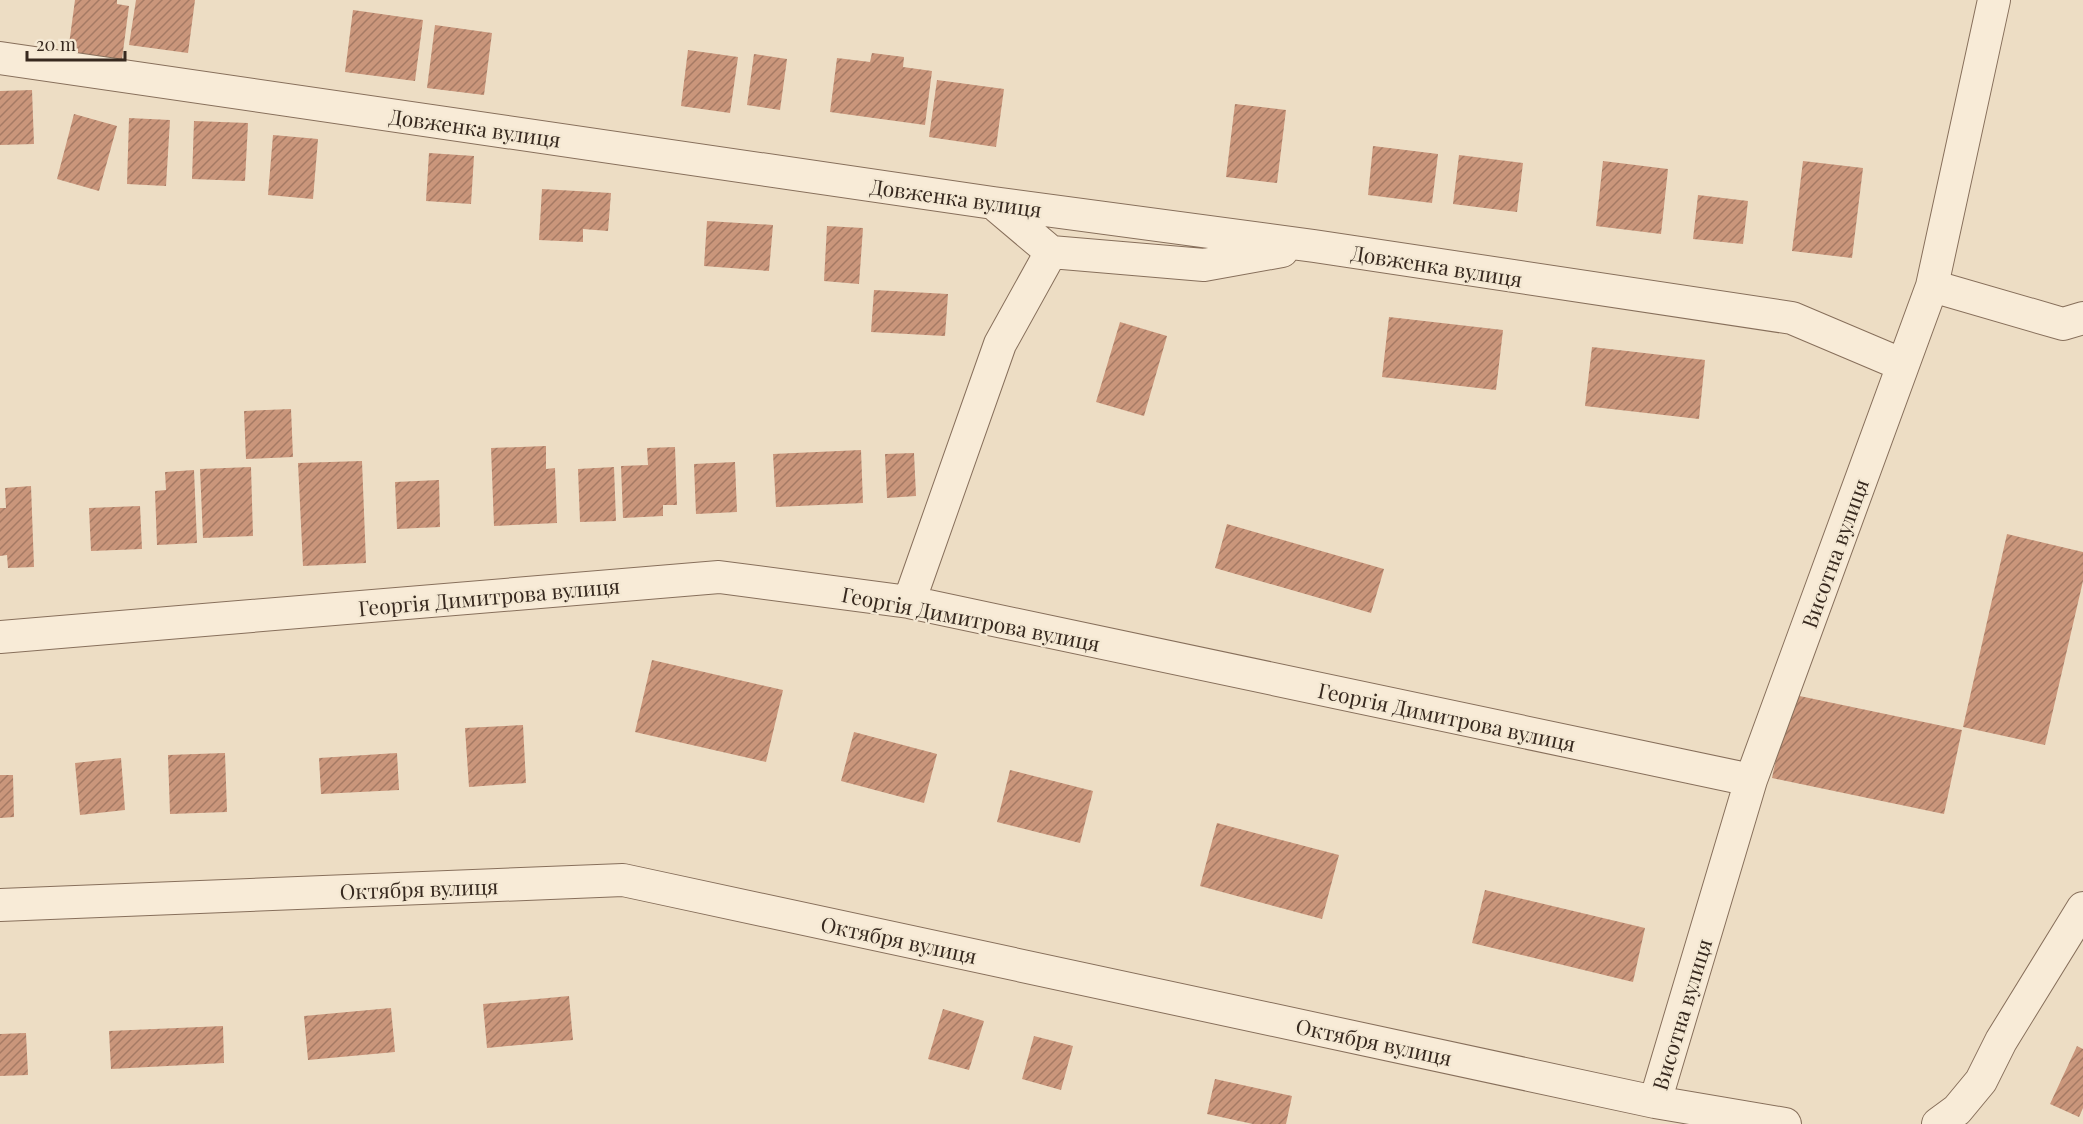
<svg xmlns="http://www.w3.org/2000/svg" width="2083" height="1124" viewBox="0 0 2083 1124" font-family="'Playfair Display',serif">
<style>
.building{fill:url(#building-hatch)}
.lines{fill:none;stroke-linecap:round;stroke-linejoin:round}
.minor-casing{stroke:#876f5b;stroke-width:34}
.minor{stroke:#f8ebd7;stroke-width:32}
.labels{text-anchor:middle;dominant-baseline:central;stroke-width:4.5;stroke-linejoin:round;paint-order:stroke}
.street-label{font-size:21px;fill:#37291f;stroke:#f4e8d3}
</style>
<defs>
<pattern id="building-hatch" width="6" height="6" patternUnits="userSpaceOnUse" patternTransform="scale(1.5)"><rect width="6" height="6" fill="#ca967b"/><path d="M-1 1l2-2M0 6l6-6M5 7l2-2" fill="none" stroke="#a57a64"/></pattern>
</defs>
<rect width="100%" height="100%" fill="#edddc4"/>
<path class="building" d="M75,0H117V4L129,6L122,59L68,52Z
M136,0H195L188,53L129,45Z
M353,10L423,20L415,81L345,72Z
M435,25L492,33L484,95L427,88Z
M688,50L738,57L730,113L681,106Z
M872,53L904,57L903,67L932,71L925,125L830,112L837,58L870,62Z
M754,54L787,59L780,110L747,105Z
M937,80L1004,89L996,147L929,137Z
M32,90L34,144L0,145V91Z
M1235,104L1286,110L1277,183L1226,177Z
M74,114L117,126L99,191L57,179Z
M129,118L170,120L166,186L127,184Z
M194,121L248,123L245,181L192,179Z
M273,135L318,139L313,199L268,195Z
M1373,146L1438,154L1432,203L1368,195Z
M429,153L474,156L471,204L426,201Z
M1459,155L1523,163L1517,212L1453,204Z
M1603,161L1668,169L1661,234L1596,226Z
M1803,161L1863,168L1852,258L1792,251Z
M542,189L611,193L608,231L583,229V242L539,240Z
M1698,195L1748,201L1743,244L1693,239Z
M707,221L773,225L769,271L704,266Z
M827,226L863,228L859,284L824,281Z
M874,290L948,294L945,336L871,332Z
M1389,317L1503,330L1496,390L1382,377Z
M1120,322L1167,336L1144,416L1096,402Z
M1592,347L1705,360L1699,419L1585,406Z
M291,409L293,457L246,459L244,411Z
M546,446V469L555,468L557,523L494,526L491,448Z
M675,447L677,505H663V516L623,518L621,466L648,465L647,448Z
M861,450L863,503L776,507L773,454Z
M914,453L916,496L887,498L885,454Z
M362,461L366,563L303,566L298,463Z
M735,462L737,512L696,514L694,464Z
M251,467L253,536L203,538L200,469Z
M614,467L616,521L580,522L578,469Z
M194,470L197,543L157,545L155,491L166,490L165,472Z
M439,480L440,527L397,529L395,482Z
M31,486L34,567L8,568L7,555L0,556V508H6L5,488Z
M140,506L142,549L91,551L89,508Z
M1227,524L1384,569L1371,613L1215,568Z
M2007,534L2083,552V581L2045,745L1963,727Z
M652,660L783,690L766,762L635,732Z
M1790,694L1962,730L1944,814L1772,778Z
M523,725L526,783L469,787L465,728Z
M854,732L937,754L924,803L841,781Z
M225,753L227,812L170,814L168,755Z
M397,753L399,790L321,794L319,758Z
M121,758L125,810L80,815L75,763Z
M1010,770L1093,791L1080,843L997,822Z
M0,775H13L14,817L0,818Z
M1217,823L1339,855L1322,919L1200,886Z
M1485,890L1645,928L1633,982L1472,943Z
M569,996L573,1040L487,1048L483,1004Z
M391,1008L395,1052L308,1060L304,1016Z
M943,1009L984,1021L969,1070L928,1059Z
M223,1026L224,1063L111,1069L109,1031Z
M26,1033L28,1075L0,1076V1034Z
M1034,1036L1073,1046L1061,1090L1022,1079Z
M2077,1046L2083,1049V1108L2079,1117L2050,1104Z
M1215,1079L1292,1096L1286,1124H1253L1207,1114Z"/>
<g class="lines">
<defs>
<path id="minor" d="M0,58L993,203L1314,246L1792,318L1903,365
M1051,252L1204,265L1282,251
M1932,286L2063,324L2083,318
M909,602L1000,344L1051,252L993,203
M0,637L719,577L909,602L1751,780
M0,905L623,880L1655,1102L1785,1124
M1655,1102L1751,780L1932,286L1994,0
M1938,1124L1957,1110L1981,1081L2001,1041L2083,908"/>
</defs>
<use href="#minor" class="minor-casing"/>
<use href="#minor" class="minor"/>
</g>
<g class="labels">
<g class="street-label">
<text transform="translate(475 127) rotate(8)">Довженка вулиця</text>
<text transform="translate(956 197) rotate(8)">Довженка вулиця</text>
<text transform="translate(1437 265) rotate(9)">Довженка вулиця</text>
<text transform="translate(1834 553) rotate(-70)">Висотна вулиця</text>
<text transform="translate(489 596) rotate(-5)">Георгія Димитрова вулиця</text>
<text transform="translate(971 618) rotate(11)">Георгія Димитрова вулиця</text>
<text transform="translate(1447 716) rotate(12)">Георгія Димитрова вулиця</text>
<text transform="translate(419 888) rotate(-2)">Октября вулиця</text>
<text transform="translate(899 939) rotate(12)">Октября вулиця</text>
<text transform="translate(1681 1014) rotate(-73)">Висотна вулиця</text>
<text transform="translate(1374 1041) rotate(12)">Октября вулиця</text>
</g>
</g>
<path d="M27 51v9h98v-9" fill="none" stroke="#37291f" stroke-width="3"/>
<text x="36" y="51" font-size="18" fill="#37291f" stroke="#f4e8d3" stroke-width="4.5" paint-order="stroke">20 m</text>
</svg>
